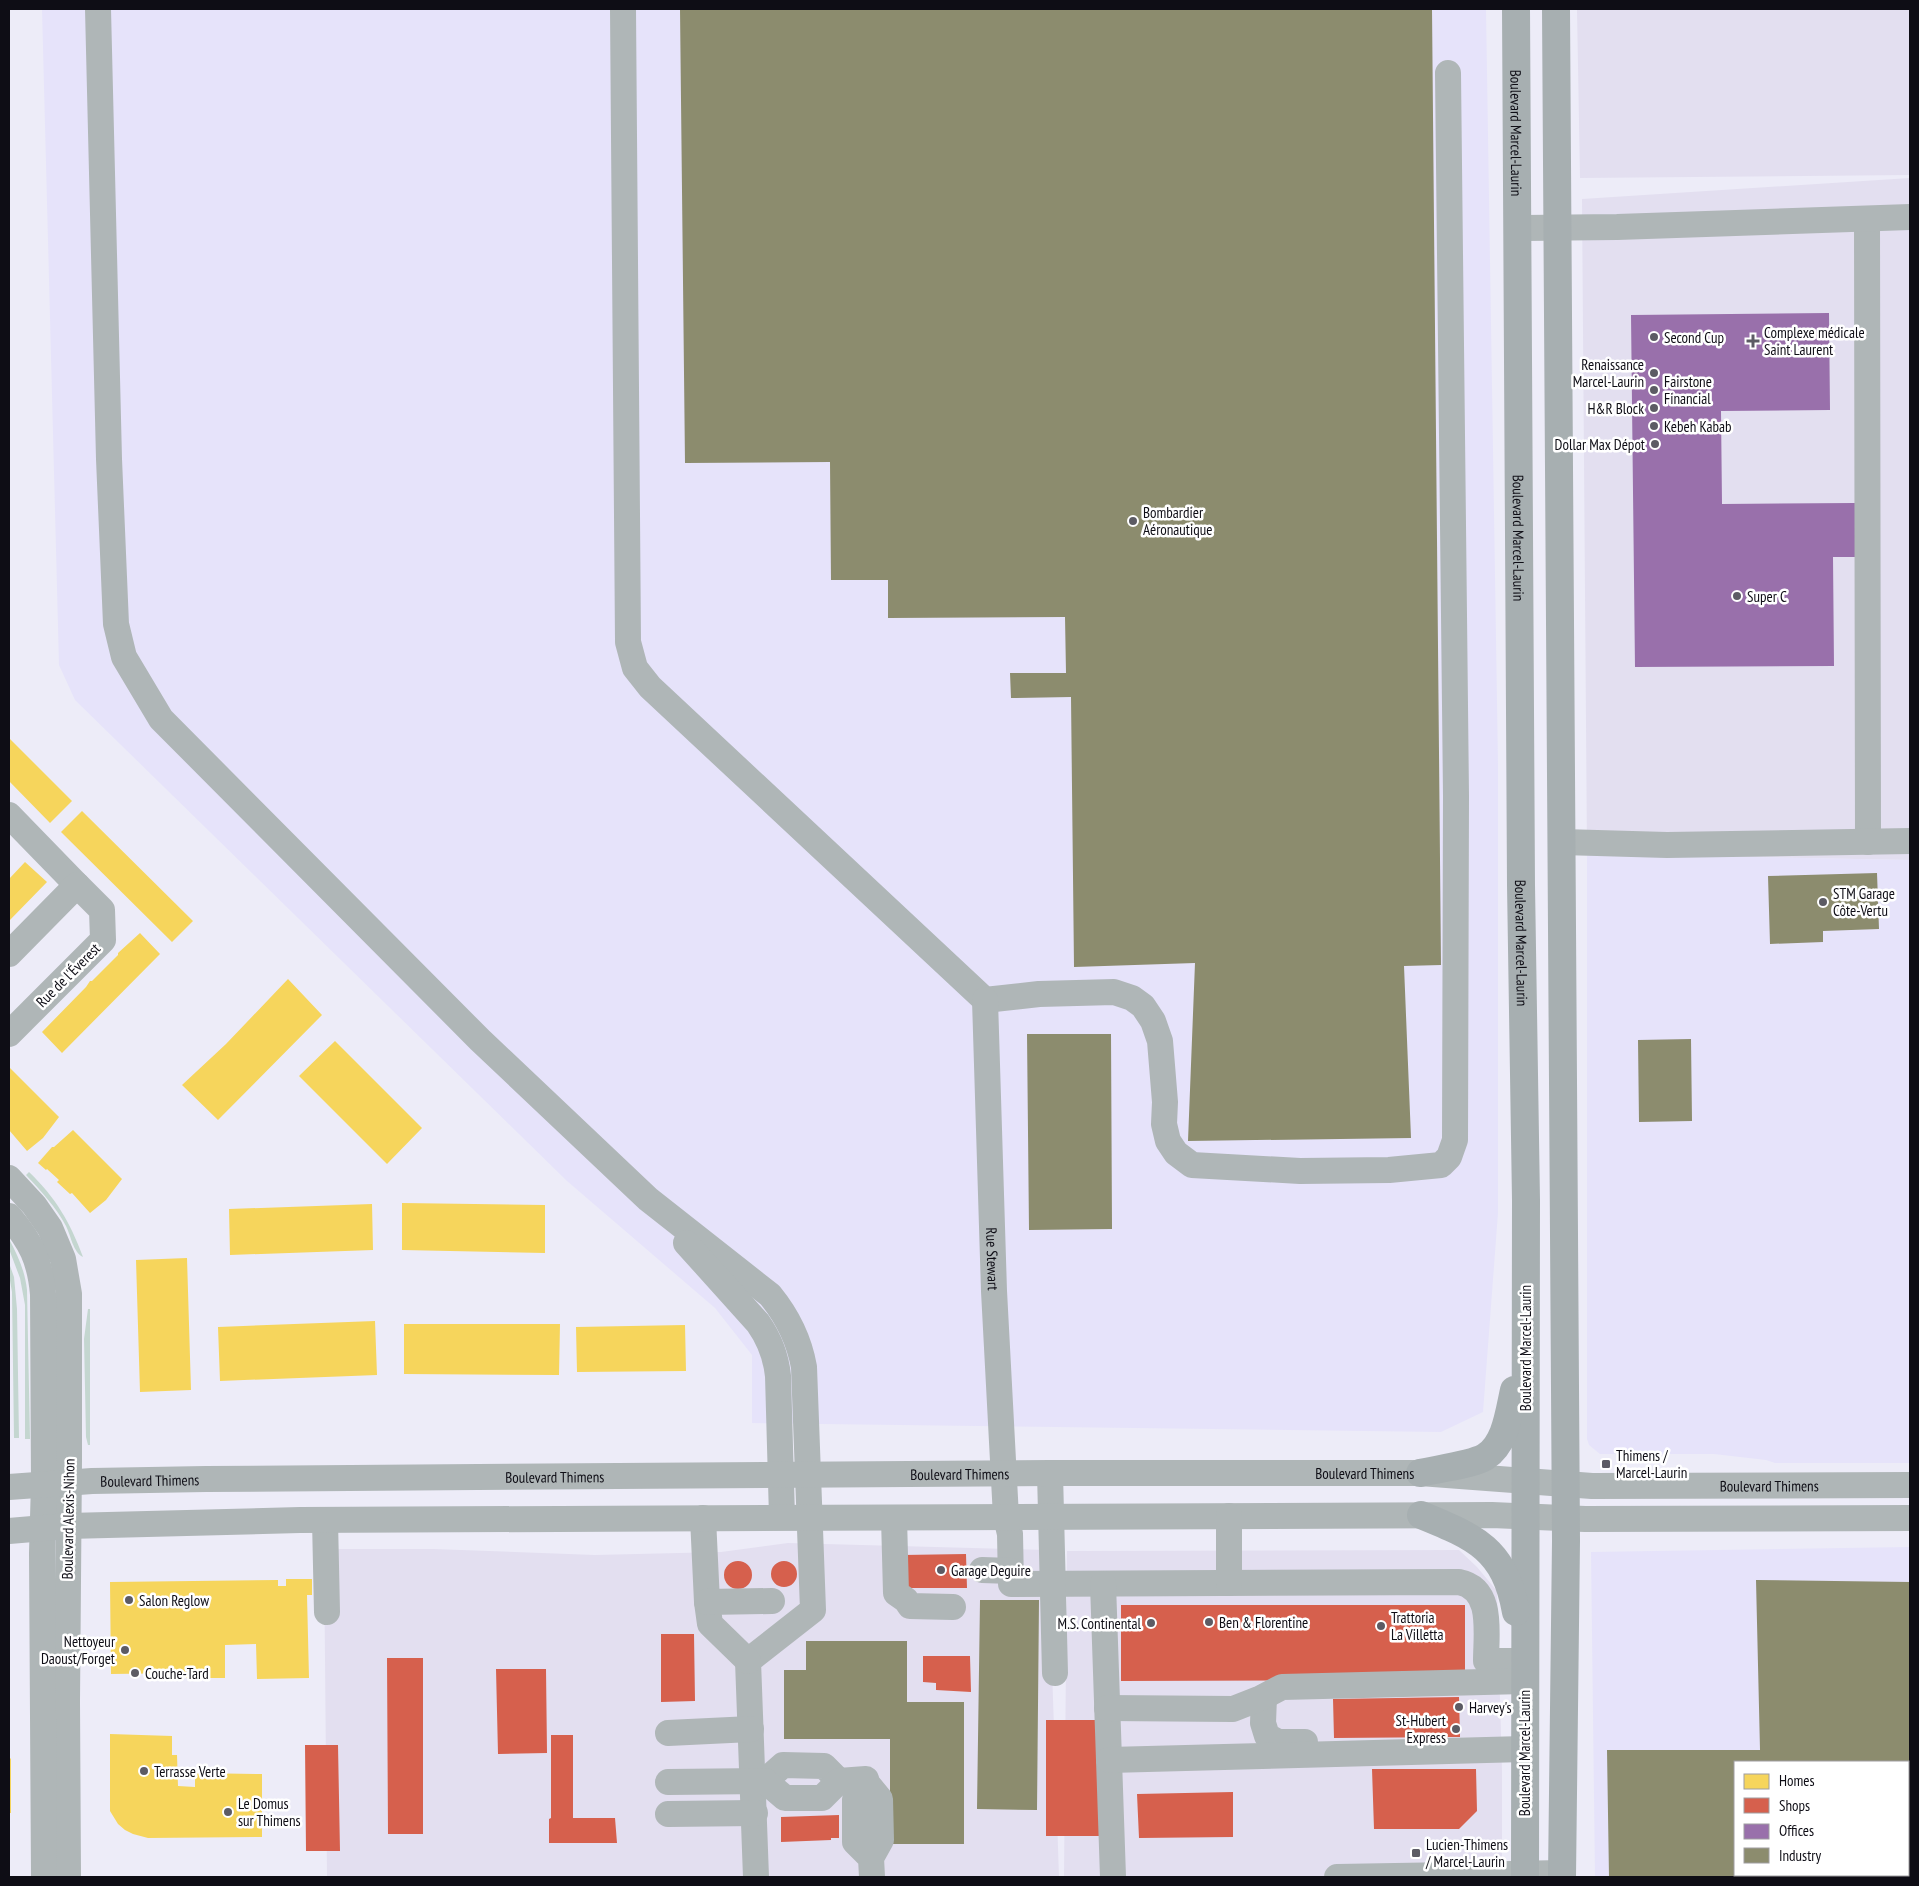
<svg xmlns="http://www.w3.org/2000/svg" width="1919" height="1886" viewBox="0 0 1919 1886" font-family="'PT Sans Narrow',sans-serif">
<style>
.commercial{fill:#e3dff0}
.built{fill:#e6e3fa;fill-rule:evenodd}
.green{fill:#c4d6d0}
.homes{fill:#f6d55c}
.shops{fill:#d6604d}
.offices{fill:#9970ab}
.industry{fill:#8c8c6e;fill-rule:evenodd}
.lines{fill:none;stroke-linecap:round;stroke-linejoin:round}
.minor{stroke:#afb6b7;stroke-width:26}
.major{stroke:#a7afb1;stroke-width:28}
.poi-dot{fill:#5c5b64;stroke:#fff;stroke-width:2}
.labels{text-anchor:middle;dominant-baseline:central;stroke-width:5;stroke-linejoin:round;paint-order:stroke}
.street-label{font-size:15px;fill:#0e0d15;stroke:#fff}
.poi-label{font-size:15px;fill:#0e0d15;stroke:#fff;text-anchor:start}
</style>
<rect width="100%" height="100%" fill="#edecf8"/>
<path class="commercial" d="M1577,9H1910V175L1580,178Z
M1910,178V860L1587,854L1582,199Z
M788,1543L1048,1550L1059,1877H327L324,1549H433L595,1555L721,1552Z
M1459,1550L1477,1567L1497,1591L1502,1771V1877H1064L1067,1551Z"/>
<path class="built" d="M42,9H1486L1498,765V1213L1483,1412L1441,1432L752,1423V1355L715,1308L567,1181L75,700L59,665Z
M1587,854L1910,860V1463H1775L1766,1460L1714,1454H1600L1589,1445L1587,1439Z
M1910,1547V1877H1595L1591,1552ZM1735,1762H1908V1875H1735Z"/>
<path class="green" d="M29,1172C56,1198 70,1222 83,1257C73,1252 71,1236 66,1226C56,1207 41,1191 26,1175Z
M9,1239C18,1256 25,1271 27,1290L30,1439H25V1305L20,1278L9,1249Z
M9,1263L14,1277L17,1309L19,1438H14L12,1292L9,1275Z
M88,1309H90V1445H88L86,1437L84,1339Z"/>
<path class="homes" d="M9,738L72,801L50,823L9,781Z
M82,811L193,921L172,942L61,832Z
M25,862L47,882L9,921V879Z
M140,933L160,954L62,1053L42,1032L86,987L90,981H92L118,955V953Z
M288,979L322,1015L218,1120L182,1085L226,1044Z
M335,1041L422,1128L387,1164L299,1076Z
M10,1068L59,1117L43,1138L27,1151L9,1130Z
M73,1130L122,1179L106,1200L90,1213L72,1193L70,1194L57,1182L59,1180L47,1169L46,1170L38,1163L52,1147H54Z
M402,1203L545,1205V1253L402,1250Z
M372,1204L373,1250L230,1255L229,1209Z
M187,1258L191,1390L140,1392L136,1260Z
M375,1321L377,1375L220,1381L218,1327Z
M404,1324H560L559,1375L404,1374Z
M685,1325L686,1371L577,1372L576,1327Z
M286,1579H312V1595H307L309,1678L257,1679L256,1644L225,1645V1678H186V1673L111,1674L110,1582L278,1580V1586H286Z
M110,1734L172,1736V1755H177L178,1786L195,1787V1773L262,1774V1837L148,1838L133,1834L125,1830L118,1824L110,1811Z
M9,1757L11,1759V1813H9Z"/>
<path class="shops" d="M966,1554L967,1588H903V1555Z
M771 1574a13 13 0 1 1 26 0a13 13 0 1 1-26 0Z
M724 1575a14 14 0 1 1 28 0a14 14 0 1 1-28 0Z
M1121,1605H1465V1680L1121,1681Z
M661,1634H694L695,1701L661,1702Z
M923,1656H970L971,1692L936,1690V1683L923,1682Z
M387,1658H423V1834H388Z
M496,1669H546L547,1753L498,1754Z
M1459,1697L1460,1737L1334,1738L1333,1699Z
M1046,1720H1099V1836H1046Z
M551,1735H573V1818H615L617,1843H549V1819L551,1818Z
M305,1745H338L340,1851H306Z
M1372,1769H1476L1477,1811L1459,1829H1374Z
M1233,1792V1837L1139,1838L1137,1794Z
M839,1815V1838H831V1840L781,1842V1817Z"/>
<path class="offices" d="M1829,313L1830,410L1721,411L1722,504L1855,503L1856,557H1833L1834,666L1635,667L1631,315Z"/>
<path class="industry" d="M680,9H1432L1441,965L1404,966L1411,1138L1188,1141L1195,963L1074,967L1071,697L1011,698L1010,673H1066L1065,617L888,618V580H831L830,462L685,463Z
M1877,873L1879,929L1823,931V942L1770,944L1768,876Z
M1027,1034H1111L1112,1229L1029,1230Z
M1691,1039L1692,1121L1639,1122L1638,1040Z
M1756,1580L1910,1582V1877H1609L1607,1750H1760ZM1735,1762H1908V1875H1735Z
M980,1600H1039L1037,1810L977,1809Z
M806,1641H907V1702H964V1844H890V1739H784V1670H806Z"/>
<g class="lines">
<g class="minor">
<path d="M98,9L109,459L116,624L124,657L161,719L480,1040L648,1199L770,1295C788,1317 799,1339 804,1367L813,1610L748,1661L756,1877"/>
<path d="M623,9L628,642L635,668L650,687L985,1000L1039,994L1114,992L1132,998L1143,1006L1153,1021L1160,1041L1165,1102L1164,1124L1168,1141L1176,1153L1192,1165L1300,1171L1389,1170L1441,1165L1449,1157L1455,1140L1456,796L1448,73"/>
<path d="M1867,219L1868,842"/>
<path d="M1517,228L1617,227L1910,217"/>
<path d="M9,815L77,885"/>
<path d="M1562,842L1667,845L1910,841"/>
<path d="M9,954L77,885L102,910L103,940L9,1034"/>
<path id="s1" d="M985,1000L994,1291L1006,1517L1010,1534L1011,1584L1459,1582C1494,1589 1486,1633 1486,1661H1524"/>
<path d="M9,1178L34,1205L50,1228L63,1259L69,1294V1460L67,1702L68,1877"/>
<path d="M9,1216C31,1242 40,1260 43,1294L44,1483L42,1553L44,1877"/>
<path d="M686,1243L758,1323C770,1340 776,1356 778,1376L782,1517"/>
<path d="M1050,1473L1055,1673"/>
<path id="s2" d="M9,1487L92,1481L206,1479L1050,1473H1420L1592,1486L1910,1485"/>
<path d="M703,1518L707,1602L710,1624L748,1661"/>
<path d="M894,1518L896,1593L906,1600L910,1606L953,1607"/>
<path d="M325,1520L327,1612"/>
<path d="M9,1531L68,1526L300,1520L1492,1515L1585,1519L1910,1518"/>
<path d="M982,1570L1011,1571"/>
<path d="M1229,1583V1516"/>
<path d="M1103,1584L1113,1877"/>
<path d="M707,1602L772,1601"/>
<path d="M1264,1697L1263,1723L1267,1736L1278,1742H1305"/>
<path d="M1107,1708L1233,1709L1261,1698L1282,1687L1524,1681"/>
<path d="M668,1733L751,1729"/>
<path d="M1109,1760L1524,1749"/>
<path d="M765,1781L783,1765L824,1766L839,1781"/>
<path d="M668,1782L765,1781L785,1798H822L839,1781L866,1779V1782"/>
<path d="M668,1814L755,1813"/>
<path d="M871,1858L855,1842V1799L866,1782L880,1799L881,1840L871,1858L872,1877"/>
<path d="M1337,1877L1562,1873"/>
</g>
<g class="major">
<path id="s3" d="M1516,9L1521,885L1526,1200L1525,1877"/>
<path d="M1556,9L1566,1541L1562,1877"/>
<path d="M1420,1473C1437,1469 1471,1465 1485,1457C1506,1444 1509,1412 1514,1390"/>
<path d="M1421,1515C1475,1537 1505,1549 1516,1612"/>
</g>
</g>
<g class="poi-dot">
<circle cx="1654" cy="337" r="5"/>
<path d="M1750.5 333.5h5v5h5v5h-5v5h-5v-5h-5v-5h5z"/>
<circle cx="1654" cy="373" r="5"/>
<circle cx="1654" cy="390" r="5"/>
<circle cx="1654" cy="408" r="5"/>
<circle cx="1654" cy="426" r="5"/>
<circle cx="1655" cy="444" r="5"/>
<circle cx="1133" cy="521" r="5"/>
<circle cx="1737" cy="596" r="5"/>
<circle cx="1823" cy="902" r="5"/>
<rect x="1601" y="1459" width="10" height="10" rx="2.5"/>
<circle cx="941" cy="1570" r="5"/>
<circle cx="129" cy="1600" r="5"/>
<circle cx="1209" cy="1622" r="5"/>
<circle cx="1151" cy="1623" r="5"/>
<circle cx="1381" cy="1626" r="5"/>
<circle cx="125" cy="1650" r="5"/>
<circle cx="135" cy="1673" r="5"/>
<circle cx="1459" cy="1707" r="5"/>
<circle cx="1456" cy="1729" r="5"/>
<circle cx="144" cy="1771" r="5"/>
<circle cx="228" cy="1812" r="5"/>
<rect x="1411" y="1848" width="10" height="10" rx="2.5"/>
</g>
<g class="labels">
<g class="street-label">
<text stroke="none"><textPath href="#s3" startOffset="124">Boulevard Marcel-Laurin</textPath></text>
<text stroke="none"><textPath href="#s3" startOffset="529">Boulevard Marcel-Laurin</textPath></text>
<text stroke="none"><textPath href="#s3" startOffset="934">Boulevard Marcel-Laurin</textPath></text>
<text transform="translate(68 975) rotate(-45)">Rue de l'Éverest</text>
<text stroke="none"><textPath href="#s1" startOffset="259">Rue Stewart</textPath></text>
<text transform="translate(1525 1348) rotate(-90)">Boulevard Marcel-Laurin</text>
<text stroke="none"><textPath href="#s2" startOffset="951">Boulevard Thimens</textPath></text>
<text stroke="none"><textPath href="#s2" startOffset="1356">Boulevard Thimens</textPath></text>
<text stroke="none"><textPath href="#s2" startOffset="546">Boulevard Thimens</textPath></text>
<text stroke="none"><textPath href="#s2" startOffset="141">Boulevard Thimens</textPath></text>
<text stroke="none"><textPath href="#s2" startOffset="1761">Boulevard Thimens</textPath></text>
<text transform="translate(68 1519) rotate(-89)">Boulevard Alexis-Nihon</text>
<text transform="translate(1524 1753) rotate(-90)">Boulevard Marcel-Laurin</text>
</g>
<g class="poi-label">
<text x="1764" y="332">Complexe médicale<tspan x="1764" dy="17">Saint Laurent</tspan></text>
<text x="1664" y="337">Second Cup</text>
<text x="1644" y="364" text-anchor="end">Renaissance<tspan x="1644" dy="17">Marcel-Laurin</tspan></text>
<text x="1664" y="381">Fairstone<tspan x="1664" dy="17">Financial</tspan></text>
<text x="1644" y="408" text-anchor="end">H&amp;R Block</text>
<text x="1664" y="426">Kebeh Kabab</text>
<text x="1645" y="444" text-anchor="end">Dollar Max Dépot</text>
<text x="1143" y="512">Bombardier<tspan x="1143" dy="17">Aéronautique</tspan></text>
<text x="1747" y="596">Super C</text>
<text x="1833" y="893">STM Garage<tspan x="1833" dy="17">Côte-Vertu</tspan></text>
<text x="1616" y="1455">Thimens /<tspan x="1616" dy="17">Marcel-Laurin</tspan></text>
<text x="951" y="1570">Garage Deguire</text>
<text x="139" y="1600">Salon Reglow</text>
<text x="1391" y="1617">Trattoria<tspan x="1391" dy="17">La Villetta</tspan></text>
<text x="1219" y="1622">Ben &amp; Florentine</text>
<text x="1141" y="1623" text-anchor="end">M.S. Continental</text>
<text x="115" y="1641" text-anchor="end">Nettoyeur<tspan x="115" dy="17">Daoust/Forget</tspan></text>
<text x="145" y="1673">Couche-Tard</text>
<text x="1469" y="1707">Harvey's</text>
<text x="1446" y="1720" text-anchor="end">St-Hubert<tspan x="1446" dy="17">Express</tspan></text>
<text x="154" y="1771">Terrasse Verte</text>
<text x="238" y="1803">Le Domus<tspan x="238" dy="17">sur Thimens</tspan></text>
<text x="1426" y="1844">Lucien-Thimens<tspan x="1426" dy="17">/ Marcel-Laurin</tspan></text>
</g>
</g>
<rect width="1919" height="1886" fill="none" stroke="#0e0d15" stroke-width="20"/>
<rect x="1734" y="1761" width="175" height="115" fill="#ffffff" stroke="#9f9ea1"/>
<rect x="1744" y="1774" width="25" height="15" fill="#f6d55c" stroke="#9f9ea1"/>
<text x="1779" y="1786" font-size="15" fill="#0e0d15">Homes</text>
<rect x="1744" y="1798" width="25" height="15" fill="#d6604d" stroke="#9f9ea1"/>
<text x="1779" y="1811" font-size="15" fill="#0e0d15">Shops</text>
<rect x="1744" y="1824" width="25" height="15" fill="#9970ab" stroke="#9f9ea1"/>
<text x="1779" y="1836" font-size="15" fill="#0e0d15">Offices</text>
<rect x="1744" y="1848" width="25" height="15" fill="#8c8c6e" stroke="#9f9ea1"/>
<text x="1779" y="1861" font-size="15" fill="#0e0d15">Industry</text>
</svg>
